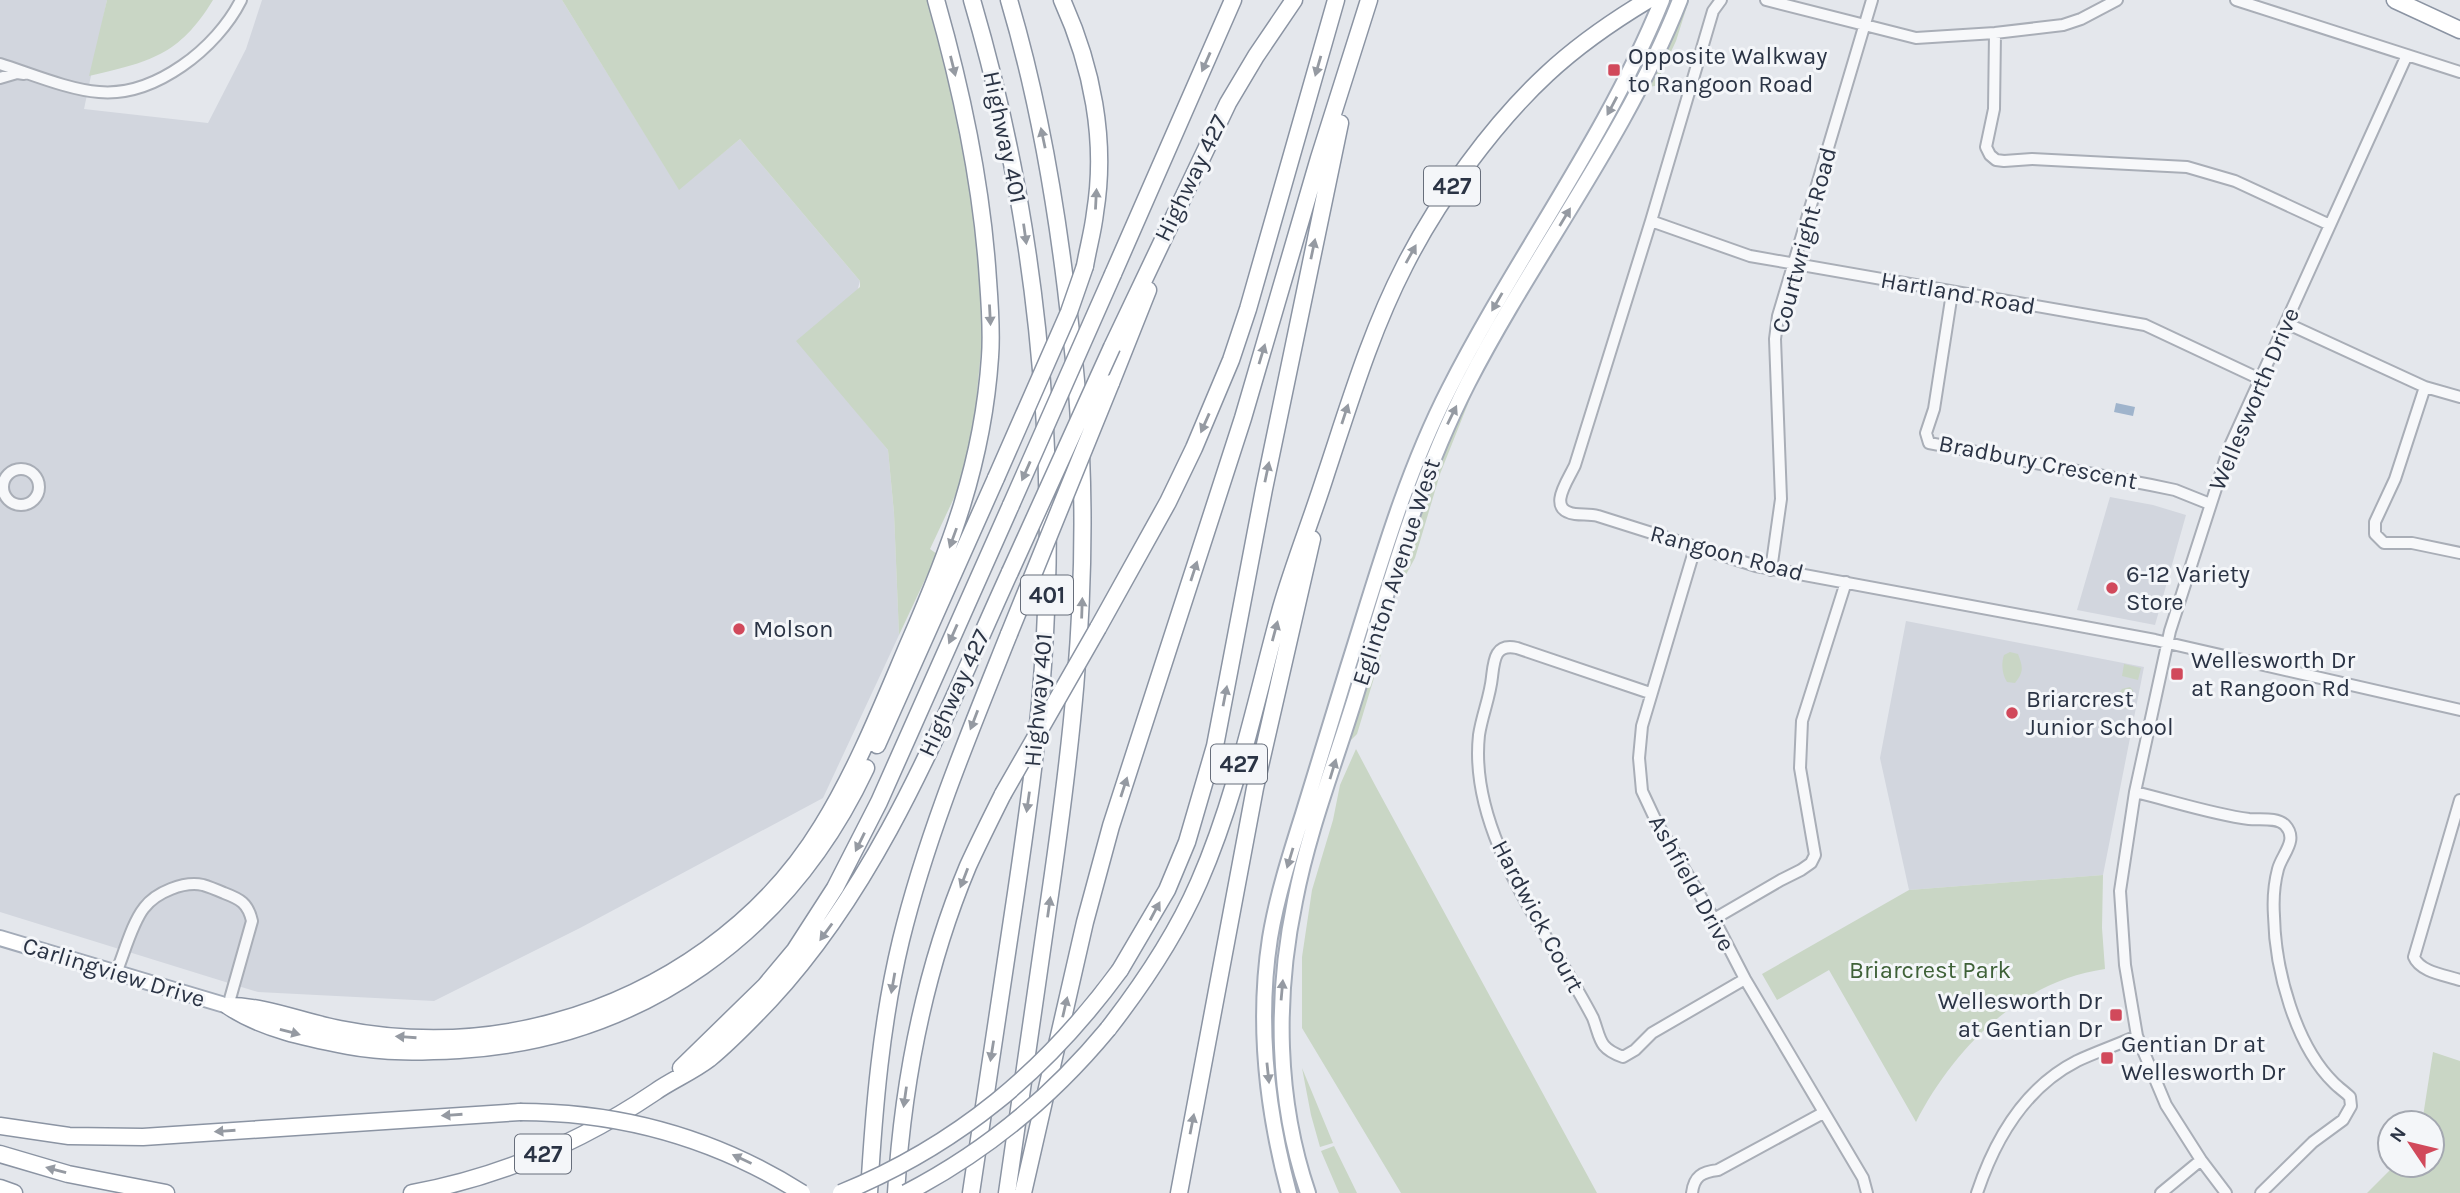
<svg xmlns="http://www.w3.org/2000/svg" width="2460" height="1193" viewBox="0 0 2460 1193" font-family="Karla,sans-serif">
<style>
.built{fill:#d2d6de}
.green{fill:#c9d6c5}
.water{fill:#9fb4cc}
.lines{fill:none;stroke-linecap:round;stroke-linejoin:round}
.minor-casing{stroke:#a9aeb7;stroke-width:14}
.major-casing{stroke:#a3abb8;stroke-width:18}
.highway-casing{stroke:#8b94a3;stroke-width:19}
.minor{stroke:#f7f8fa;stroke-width:10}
.major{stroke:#fff;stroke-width:14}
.highway{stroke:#fff;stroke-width:16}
.highway-bridge-casing{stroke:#8b94a3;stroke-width:19;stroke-linecap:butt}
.highway-bridge{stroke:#fff;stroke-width:16}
.oneway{fill:#959aa2}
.poi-dot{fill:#d1495b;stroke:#f4f6f9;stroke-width:2.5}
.labels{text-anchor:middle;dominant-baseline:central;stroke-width:6;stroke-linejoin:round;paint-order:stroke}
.shield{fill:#f4f6f9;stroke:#676e7b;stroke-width:2}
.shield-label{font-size:23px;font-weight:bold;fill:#2b3445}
.poi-label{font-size:24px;fill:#2b3445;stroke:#f4f6f9;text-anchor:start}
.street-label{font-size:24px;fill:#2b3445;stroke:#f4f6f9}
.park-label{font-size:24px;fill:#3f6138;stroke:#f4f6f9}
</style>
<rect width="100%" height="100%" fill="#e4e7ec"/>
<path class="built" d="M0,0H107L84,109L208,123L246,49L262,0H562L679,189L740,139L860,281L832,382L888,450L894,513L899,635L823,798L580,928L434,1001L258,992L0,912Z
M2110,497L2153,505L2186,515L2155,625L2077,610Z
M1906,621L2144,667L2103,875L1909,890L1880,758Z"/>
<path class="green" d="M107,0H213C179,56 149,62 89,76Z
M562,0H928L938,31L977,217L983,282L982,341L975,413L961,483L930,549L937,554L899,635L894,513L888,450L796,341L860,287V281L740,139L679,190Z
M1686,0H1689L1676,41L1655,86L1647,87Z
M1483,366L1440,474L1415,558L1390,604L1380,658L1357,734L1346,745L1378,637L1436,464Z
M2010,652L2018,654C2023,667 2024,672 2015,683L2007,682C2002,674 2001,664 2004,655Z
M2124,664L2141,668L2138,680L2122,676Z
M2130,687L2133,690L2129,708L2126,709L2118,701L2117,695L2122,689Z
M1356,749L1375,785L1597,1193H1401L1302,1028V957L1312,890L1333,820L1340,785Z
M2103,875L2102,928L2105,969C2020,981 1954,1048 1916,1122L1829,970L1777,1000L1762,974L1909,890Z
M2433,1052L2460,1061V1193H2367L2395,1165H2432V1123H2422Z
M1302,1068L1333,1143L1320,1147L1311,1115Z
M1334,1146L1357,1193H1339L1321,1151Z"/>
<path class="water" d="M2116,403L2135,407L2133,416L2114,412Z"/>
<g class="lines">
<defs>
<path id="minor" d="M1721,0L1713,11L1651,221L1575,465C1569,479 1545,510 1575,514C1583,515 1590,514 1598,516L1756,566L2155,640L2460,710
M1766,0L1916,38L1995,33L2063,25L2081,19L2117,0
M2236,0L2460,72
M1995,33L1994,109L1986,147L1990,155L1996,160L2004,161L2032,159L2187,167L2235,181L2330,225
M0,64C29,73 69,90 99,92C155,97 217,48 241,0
M0,78L17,73L24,74
M1651,221L1750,256L2145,325L2260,379
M1952,293L1934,409L1926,433L1929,443L2151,485L2175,490L2210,504
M2286,323L2425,387L2460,397
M2425,387L2395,479L2375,522V534L2384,543H2412L2460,553
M3 487a18 18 0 1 1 36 0a18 18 0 1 1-36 0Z
M1695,548L1642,726L1639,758L1642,791L1657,823L1714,919L1745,979L1863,1178L1867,1193
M1771,570L1781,499L1775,339L1778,316L1872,0
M1650,693L1517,648C1495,643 1494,660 1492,677C1490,697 1482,715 1479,735C1468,835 1549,933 1593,1018C1601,1039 1598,1048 1623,1057L1635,1050L1652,1033L1745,979
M2135,792C2173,801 2211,814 2249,819C2260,820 2277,817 2285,825C2299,840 2282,854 2278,869C2274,884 2273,901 2274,916C2275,969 2295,1045 2334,1083C2339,1088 2345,1092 2350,1097L2351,1106L2343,1120L2313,1142L2261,1193
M2460,800L2414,957C2420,972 2445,975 2460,980
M1714,919L1781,880L1801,870L1811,863L1815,855L1800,768L1802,721L1846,582
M116,973C124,954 132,923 144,908C156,892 184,881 203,885C210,887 217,890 224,893C240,899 248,903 252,921L228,1006
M1692,1193C1694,1176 1702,1172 1718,1170L1823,1113
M1977,1193C1995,1139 2024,1088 2077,1061C2096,1052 2117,1045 2137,1036
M2161,1193L2201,1160
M2226,1193L2201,1160L2166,1105L2137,1036L2125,965L2120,891L2135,792L2170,631L2229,448L2407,55"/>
<path id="major" d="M0,938L228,1006
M1289,1193C1267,1111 1257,1022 1270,938C1277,896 1290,855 1303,814C1318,765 1333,716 1348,667C1378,572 1404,477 1449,389C1516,257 1606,138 1662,0
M1308,1193C1276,1099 1275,997 1295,901C1309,827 1338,756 1359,685C1390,582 1419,479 1468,383C1535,253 1626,137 1680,0"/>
<path id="highway" d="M1009,0C1037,94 1054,191 1066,289C1071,333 1077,378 1079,422
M1062,0C1092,66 1107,140 1095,213C1093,231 1088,248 1085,266
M2395,0L2460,30
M1113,274L1233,0
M1112,347L1228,103L1256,56L1294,0
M1111,383L1148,290
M1098,628L1168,502L1194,448L1231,360L1248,309L1336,0
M877,745L996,478
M1120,970L1167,890L1187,842L1215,746L1264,489L1340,123
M228,1006C267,1006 302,1022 340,1029C411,1043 485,1041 554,1022C663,992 763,923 822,826C857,769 882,706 908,645C950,549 983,463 990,357C992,332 990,306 988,280C982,185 962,91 936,0
M228,1006C262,1029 307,1038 348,1046C385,1053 421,1052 459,1050C642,1039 789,932 866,768
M1108,1029C1143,984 1176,935 1199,882C1237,795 1256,699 1281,608C1294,563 1311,521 1325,477C1349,405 1370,333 1405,265C1438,200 1493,124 1547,74C1577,46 1613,21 1648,0
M681,1068L765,986L795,950L835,888L879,802L1011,505
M0,1126L69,1136L143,1137L520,1112
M0,1154L68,1174L166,1193
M0,1188L14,1193
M412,1193C500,1177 581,1142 655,1092C672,1080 692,1072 709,1059C731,1041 751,1020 770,1000C883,878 942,721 1010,572
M869,1193C874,1108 881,1023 901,940C927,834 969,734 1009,634
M896,1193C903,1081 924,971 968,866C979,842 991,818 1003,794
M971,1193C986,1093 1001,993 1016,893C1027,818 1038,741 1043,665C1059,442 1035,214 972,0
M1007,1193C1021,1100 1034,1007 1047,915C1070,760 1088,612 1081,455
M1023,1193L1085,922L1111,826L1243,418L1319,158L1369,0
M1179,1193L1255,788L1312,539"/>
</defs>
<use href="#minor" class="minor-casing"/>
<use href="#major" class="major-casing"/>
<use href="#highway" class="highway-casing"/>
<use href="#minor" class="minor"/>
<use href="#major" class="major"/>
<use href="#highway" class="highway"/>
<defs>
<path id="highway-bridge" d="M996,478L1069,312L1085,266
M1011,505L1113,274
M1010,572L1112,347
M1009,634L1111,383
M1003,794L1098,628
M520,1112C622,1112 715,1138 802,1193
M841,1193C958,1145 1046,1071 1120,970
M906,1193C985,1152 1051,1098 1108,1029"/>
</defs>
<use href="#highway-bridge" class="highway-bridge-casing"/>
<use href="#highway-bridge" class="highway-bridge"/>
</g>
<defs><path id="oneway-solid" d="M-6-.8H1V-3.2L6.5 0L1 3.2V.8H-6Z" transform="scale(1.75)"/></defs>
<g class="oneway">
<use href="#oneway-solid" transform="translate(1206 62) rotate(114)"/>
<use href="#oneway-solid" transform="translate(953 66) rotate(76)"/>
<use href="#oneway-solid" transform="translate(1318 66) rotate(106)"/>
<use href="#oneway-solid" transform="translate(1612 106) rotate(118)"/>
<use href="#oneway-solid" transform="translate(1043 138) rotate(-102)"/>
<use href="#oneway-solid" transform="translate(1096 199) rotate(-87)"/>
<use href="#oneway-solid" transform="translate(1565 217) rotate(-59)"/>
<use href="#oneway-solid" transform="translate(1025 234) rotate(82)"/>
<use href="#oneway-solid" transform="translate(1313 249) rotate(-78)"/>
<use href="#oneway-solid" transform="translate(1411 254) rotate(-61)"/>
<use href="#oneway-solid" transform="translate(1497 302) rotate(120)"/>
<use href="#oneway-solid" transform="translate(990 315) rotate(87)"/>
<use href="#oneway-solid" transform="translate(1262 354) rotate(-73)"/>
<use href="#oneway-solid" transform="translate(1345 414) rotate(-72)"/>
<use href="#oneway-solid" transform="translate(1452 415) rotate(-64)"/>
<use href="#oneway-solid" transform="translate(1205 423) rotate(114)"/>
<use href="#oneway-solid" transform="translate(1026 471) rotate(114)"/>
<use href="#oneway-solid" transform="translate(1267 472) rotate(-78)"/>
<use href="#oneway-solid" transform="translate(953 538) rotate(110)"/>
<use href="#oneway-solid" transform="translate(1194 571) rotate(-72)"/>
<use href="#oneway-solid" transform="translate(1082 608) rotate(-88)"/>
<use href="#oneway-solid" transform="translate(1275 631) rotate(-75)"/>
<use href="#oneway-solid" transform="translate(953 634) rotate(114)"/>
<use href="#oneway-solid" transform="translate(1225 696) rotate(-79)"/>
<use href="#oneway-solid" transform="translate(974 720) rotate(111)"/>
<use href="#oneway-solid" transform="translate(1333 769) rotate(-73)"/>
<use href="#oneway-solid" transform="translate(1124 787) rotate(-72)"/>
<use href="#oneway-solid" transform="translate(1028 802) rotate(98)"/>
<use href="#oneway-solid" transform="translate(860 842) rotate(116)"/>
<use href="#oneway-solid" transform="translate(1290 858) rotate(107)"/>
<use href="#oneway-solid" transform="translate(964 878) rotate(111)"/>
<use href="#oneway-solid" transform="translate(1049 907) rotate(-82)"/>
<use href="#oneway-solid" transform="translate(1155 911) rotate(-62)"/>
<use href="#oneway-solid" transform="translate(826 932) rotate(126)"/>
<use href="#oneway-solid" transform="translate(893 983) rotate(100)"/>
<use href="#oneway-solid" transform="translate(1282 990) rotate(-85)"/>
<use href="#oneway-solid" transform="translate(1065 1007) rotate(-77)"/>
<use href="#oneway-solid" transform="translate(290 1032) rotate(15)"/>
<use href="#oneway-solid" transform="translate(406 1037) rotate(-176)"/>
<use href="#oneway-solid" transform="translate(992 1051) rotate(99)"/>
<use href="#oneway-solid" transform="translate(1268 1073) rotate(84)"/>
<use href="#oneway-solid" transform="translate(905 1097) rotate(98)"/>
<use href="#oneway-solid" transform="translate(452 1115) rotate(176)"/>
<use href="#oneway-solid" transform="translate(1192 1124) rotate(-79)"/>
<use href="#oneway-solid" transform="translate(225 1131) rotate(176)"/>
<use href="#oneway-solid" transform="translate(742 1159) rotate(-155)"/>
<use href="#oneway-solid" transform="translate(56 1170) rotate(-165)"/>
</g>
<g class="poi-dot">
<rect x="1607" y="63" width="14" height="14" rx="3.5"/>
<circle cx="2112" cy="588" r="7"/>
<circle cx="739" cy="629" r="7"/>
<rect x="2170" y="667" width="14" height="14" rx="3.5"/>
<circle cx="2012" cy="713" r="7"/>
<rect x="2109" y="1008" width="14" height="14" rx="3.5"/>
<rect x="2100" y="1051" width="14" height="14" rx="3.5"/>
</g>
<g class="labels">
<g class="shield">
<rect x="1424" y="166.5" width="56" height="39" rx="5"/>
<rect x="1021" y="575.5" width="52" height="39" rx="5"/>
<rect x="1211" y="744.5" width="56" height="39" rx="5"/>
<rect x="515" y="1134.5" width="56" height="39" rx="5"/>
</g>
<g class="shield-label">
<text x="1452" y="186">427</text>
<text x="1047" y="595">401</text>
<text x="1239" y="764">427</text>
<text x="543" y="1154">427</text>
</g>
<g class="poi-label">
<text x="1628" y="56">Opposite Walkway<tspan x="1628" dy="28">to Rangoon Road</tspan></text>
<text x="2126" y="574">6-12 Variety<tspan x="2126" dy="28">Store</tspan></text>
<text x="753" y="629">Molson</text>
<text x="2191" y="660">Wellesworth Dr<tspan x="2191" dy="28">at Rangoon Rd</tspan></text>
<text x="2026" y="699">Briarcrest<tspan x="2026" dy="28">Junior School</tspan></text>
<text x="2102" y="1001" text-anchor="end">Wellesworth Dr<tspan x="2102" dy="28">at Gentian Dr</tspan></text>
<text x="2121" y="1044">Gentian Dr at<tspan x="2121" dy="28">Wellesworth Dr</tspan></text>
</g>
<g class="street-label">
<text transform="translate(1005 137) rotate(78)">Highway 401</text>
<text transform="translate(1191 178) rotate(-64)">Highway 427</text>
<text transform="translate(1804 240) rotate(-75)">Courtwright Road</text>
<text transform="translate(1958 293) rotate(10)">Hartland Road</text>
<text transform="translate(2254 399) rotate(-67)">Wellesworth Drive</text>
<text transform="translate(2038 462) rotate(11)">Bradbury Crescent</text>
<text transform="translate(1727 553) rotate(15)">Rangoon Road</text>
<text transform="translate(1396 572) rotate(-72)">Eglinton Avenue West</text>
<text transform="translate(954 693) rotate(-65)">Highway 427</text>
<text transform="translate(1038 700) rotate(-85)">Highway 401</text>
<text transform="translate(1692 883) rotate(61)">Ashfield Drive</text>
<text transform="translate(1538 916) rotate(62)">Hardwick Court</text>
<text transform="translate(114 972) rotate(17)">Carlingview Drive</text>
</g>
<g class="park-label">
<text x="1930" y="970">Briarcrest Park</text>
</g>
</g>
<g transform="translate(2411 1144) rotate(305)"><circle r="33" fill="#f4f6f9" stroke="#a4a8b1" stroke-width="2"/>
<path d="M0-5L12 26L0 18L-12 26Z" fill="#d1495b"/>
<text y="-10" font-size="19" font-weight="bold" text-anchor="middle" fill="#2b3445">N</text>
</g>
</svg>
